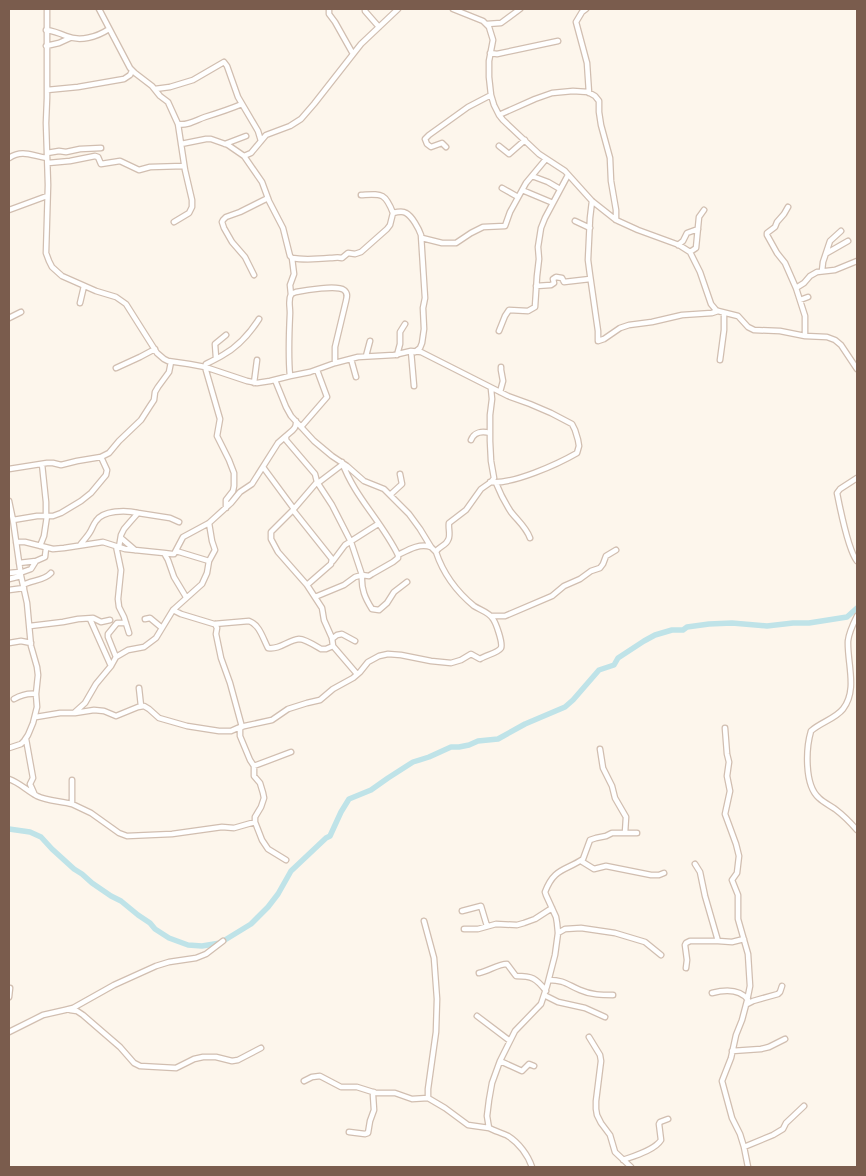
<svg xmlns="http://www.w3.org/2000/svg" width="866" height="1176" viewBox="0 0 866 1176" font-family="'Alegreya Sans',sans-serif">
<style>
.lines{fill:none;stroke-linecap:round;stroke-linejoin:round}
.river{stroke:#bfe3e8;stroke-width:5.5}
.minor-casing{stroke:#d1beb0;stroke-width:7}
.minor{stroke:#fff;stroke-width:4.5}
</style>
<rect width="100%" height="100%" fill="#fdf6ec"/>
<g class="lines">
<path class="river" d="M9,829L30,832L41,837L52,849L74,869L82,874L92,883L111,896L121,901L138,915L150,923L155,929L169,938L188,945L202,946L220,943L251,924L268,907L278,894L291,871L326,838L330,836L341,812L349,799L371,790L388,778L413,762L429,757L451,747H459L469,745L478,741L498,739L525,724L565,707L573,700L599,670L614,665L618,658L644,641L655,635L672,630H683L687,627L709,624L732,623L767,626L793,623H809L847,617L857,608"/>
<defs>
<path id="minor" d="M47,9V98L46,123L48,185L46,253L49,261L52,267L62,276L96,291L116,297L126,304L157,353L164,359L168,361L189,364L205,367L247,381L257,383L270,381L290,376L310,372L335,363L358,357L394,355L411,351L421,352L508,396L530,404L551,413L572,424L575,430L578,440L579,446L577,453C558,464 512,485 490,482
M99,9L130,68L135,73L152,86L160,96L168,102L178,124L185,170L192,200V207L189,213L174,222
M329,9V14L335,22L353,54
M365,9V11L379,27
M453,9L483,21L489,27L493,40L489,61V77L491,95L494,105L499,115L503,120L539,154L565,171L592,201L616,220L638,230L679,245L690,252L700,272L711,304L716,310L718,311L738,316L748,327L754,330L780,331L805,336L827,337L835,340L841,345L857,369
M586,9L582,12L576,22L587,63L589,93
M487,24L501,23L520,9
M46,30C54,31 59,33 66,36C80,42 97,37 109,29
M46,46L59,43L70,38
M490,53L497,54L558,41
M155,89L170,87L193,80L224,62L227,66L238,97L258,131L261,141
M47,90L78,87L124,79L130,75L132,71
M499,115L535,99L552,93L573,91L588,92L595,96L599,101V112L601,125L610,158L611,181L616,210V220
M178,124C188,126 196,120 205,117C218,113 230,109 242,104
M181,144L206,139H211L228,145L244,156L262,182L269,201L283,228L290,256L292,258C303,260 319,259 330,258C335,258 337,257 342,258L348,253L355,254L361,252L387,229L390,225L393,213C385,192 381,194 361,195
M225,144L246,136
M499,146L509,154L525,140
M446,147L442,143L431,147L427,144L425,139L429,135L468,107L491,95
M47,153L59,151L66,152L80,149L101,148
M244,156L251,153L266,135L290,126L301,119L314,104L361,44L398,9
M9,158C23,149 32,156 47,158
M48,163L70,161L95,156L98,157L101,164L120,161L139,170L150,167L184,166
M532,176L548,182L560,189
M502,188L518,197
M522,190L553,203
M592,201L590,218L588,260L590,275L598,331V341L604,339L620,328L629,325L652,322L682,315L712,313L718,311
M788,207L784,214L777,222L775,227L767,233V235L777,253L785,263L796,288L805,316V336
M9,210L47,196
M393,213C397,212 403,211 406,213C412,216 419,229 421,235L425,298L423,308L424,329L422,343L420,348L415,352
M575,221L590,228
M422,238L442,243H456L471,233L483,227L505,226L510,212L526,183L546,159
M678,245L683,241L687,233L698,229
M690,252L696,248L699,217L704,210
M827,253L848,241
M822,271L823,262L830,241L841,231
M254,275L245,257L232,242L224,228L222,222L223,220L226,217L240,212L268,198
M536,286L551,285L554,283L553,279L556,277L562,278L564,282L590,279
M796,288L804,283L810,276L817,272L835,270L857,261
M291,295L290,285L294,274L292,258
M800,300L808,297
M80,303L84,286
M9,318L21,312
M499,331L505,316L509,310L528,311L535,307L537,276L539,259L538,247L541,228L545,218L568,175
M411,351L414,386
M397,355L400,344V332L405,324
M366,356L370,341
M216,358L215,344L226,335
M351,359L356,377
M720,360L724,330V313
M206,364C212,361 218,358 223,355C239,346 250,333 259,319
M205,367L220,419L217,436L229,460L234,473V486L233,491L226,500V508
M116,368L140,357L155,349
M290,376C288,355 289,334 290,313C290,306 288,300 291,294L296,292C306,290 337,285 344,290C348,293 347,297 346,301L335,347V363
M275,380L286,407L291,416L314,441L332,456L347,466L364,481L384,489L409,514L420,529L431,547L436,552
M254,383L257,360
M500,392L503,381L501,370V367
M296,421C297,429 291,431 286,436V440L315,474L317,482L293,510L271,532V539L278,552L307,585L322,608L324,620L332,638L333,646L357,674
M301,427L327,397L317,370
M471,440C474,432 482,431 490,433
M342,462C354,496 382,522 398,555
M42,464L46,502V516
M263,467L294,509
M9,469L47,463H53L61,465L77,461L101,457L109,453L119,441L141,420L150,406L154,400L155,392L158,387L169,372L171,362
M857,478L840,489L837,493C840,508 848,550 857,561
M317,482L332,505L351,542L362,575L369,576L372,574L393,562L398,558V555C408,550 419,543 431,547
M318,483L343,464
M496,483C500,493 505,503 511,512C518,521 526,527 530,538
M390,495L402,484L400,474
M9,501L13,520L21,576L27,603L31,646L37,667L38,675L36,694L37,707L33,723L28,735L24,741L21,744L9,748
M293,510L332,559L331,564L307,585
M13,520L37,516H53L61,513L81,501L91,493L106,475L107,470L101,457
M121,538L135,550
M16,542H25L53,549L64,548L103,542L125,549L164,553L168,560L174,577L186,597
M80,545C83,541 87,537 90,532C92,529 93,525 96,521C103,510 126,510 138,513
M40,546L44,536L47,516
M116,546L121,570L118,599L119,607L124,617L129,633
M119,547L121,535L124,529L130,522L138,513L170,518L179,522
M176,551L209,561
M164,553L172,554H174L183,537L209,523L231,503L240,492L252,484L278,443L286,436
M333,561L345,545L378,524
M19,563L36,561
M9,573L20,572
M20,573L31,569L36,561L45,557L46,548
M9,579L21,576
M23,585C32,580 44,581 51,573
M9,590L24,588
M315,597L344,585L355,577L362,575C361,589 365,598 372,609L379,610L387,603L394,592L407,582
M173,610L181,614L214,624L249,621C260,625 263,639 268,648C280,650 288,640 299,639C305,639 316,646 321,649H326L333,646
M491,616H505L552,596L564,586L580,579L591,571L600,568L603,564L606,556L616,550
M857,616C853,624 849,632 848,641C847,663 858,690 843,709C835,719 821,722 811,731C806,748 804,785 819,798C823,802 829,805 835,809C843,815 850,822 857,830
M90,619L111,666
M145,619L150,618L162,628
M215,624L217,628L216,634L221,658L230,683L242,727
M30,626L63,622L78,619L93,618L101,622L110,620
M332,639L337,635L342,634L355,641
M9,643L21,641L31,643
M116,657L108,637V634L117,623H126
M139,688L141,706
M14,699C21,695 28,693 36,694
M75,712L85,703L96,684L111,666L116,657L128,650L144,647L156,638L173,610L202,584L207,573L209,561L215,550L212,541L209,523
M36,717L60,713H75L94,710L104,711L116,716L138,707L144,706L149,709L159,718L187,726L219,731H231L240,727L272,720L288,709L307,703L320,700L333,689L353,678L360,672L368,662L379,656L388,654L401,655L431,661L451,663L461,660L471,654L480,659C486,655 498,653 501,648C503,643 496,623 493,619C489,612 480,610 474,606C457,592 443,573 436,552C439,546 446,546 448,540C451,536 448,528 449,523L466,510L481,489L491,482L494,478L491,461L490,441V415L492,399L491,389
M240,727V736L250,760L254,766V776L260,783L263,793L264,798L261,807L255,817V822L262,840L268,849L286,860
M725,728L727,754L729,762L727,776L730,791L725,814L736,844L739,856L737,873L732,880L738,895V919L748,954L750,986L747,1001L742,1020L736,1035L731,1058L722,1081L732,1118L740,1134L744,1147L748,1167
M26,739L33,778L30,784L34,793
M600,749L603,768L612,786L615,798L626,817L625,833
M254,766L291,752
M9,779C20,783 26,790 37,796C47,801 61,801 72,804L91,813L119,833L127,836L172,834L222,827L234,828L255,822
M72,780V804
M581,861L594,869L606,866L651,875H659L664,873
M695,864L700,872L705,896L718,941
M462,911L481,906L487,926
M424,921L434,958L437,999L436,1032L428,1089V1098
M464,929H478L496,924L517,925L524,923L535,919L552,908
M558,933L565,929L581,928L615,933L645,942L661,955
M686,968L687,960L685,945L686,943L690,941H718L732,942L744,939
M479,973C489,971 498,964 507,964L516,976C532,976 536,978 546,991
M549,980C564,980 568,985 580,990C591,995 602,995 613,995
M712,993C724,990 740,989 748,1000
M544,995L558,1002L585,1008L605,1017
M9,997L10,988
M747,1004L753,1001L778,994L780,992L782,986
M70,1010L77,1011L83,1015L120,1047L134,1063L140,1066L176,1068L194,1059L203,1057H216L232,1061L238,1060L261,1048
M477,1016L510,1041
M9,1032L43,1015L65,1010L73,1008L114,985L156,966L169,962L196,958L206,954L223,941
M589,1037L600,1055L601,1061L596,1101V1109L597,1115L601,1123L610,1135L615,1152L631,1167
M732,1051L761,1049L769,1047L785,1039
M500,1061L522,1071L529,1064L534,1066
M304,1081L312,1077L320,1076L341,1087H357L376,1093H395L412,1099L428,1098L445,1108L468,1125L489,1128
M349,1132L365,1134L368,1133L370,1121L374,1110L373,1095L374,1092
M744,1147L773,1135L783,1129L786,1123L804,1106
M623,1160C634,1156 655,1150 661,1140L659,1124L660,1122L668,1119
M532,1167C528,1155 519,1143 508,1136C502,1133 495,1131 489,1128L487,1116L489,1100L492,1083L500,1061L515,1031L541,1004L547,986L555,955L558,933L557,923L556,917L546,895L545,892C554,868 565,871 583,859L590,840L596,838L606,836L612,833H637"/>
</defs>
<use href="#minor" class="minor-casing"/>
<use href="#minor" class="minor"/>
</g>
<rect width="866" height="1176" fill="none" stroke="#7a5c4d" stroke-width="20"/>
</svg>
